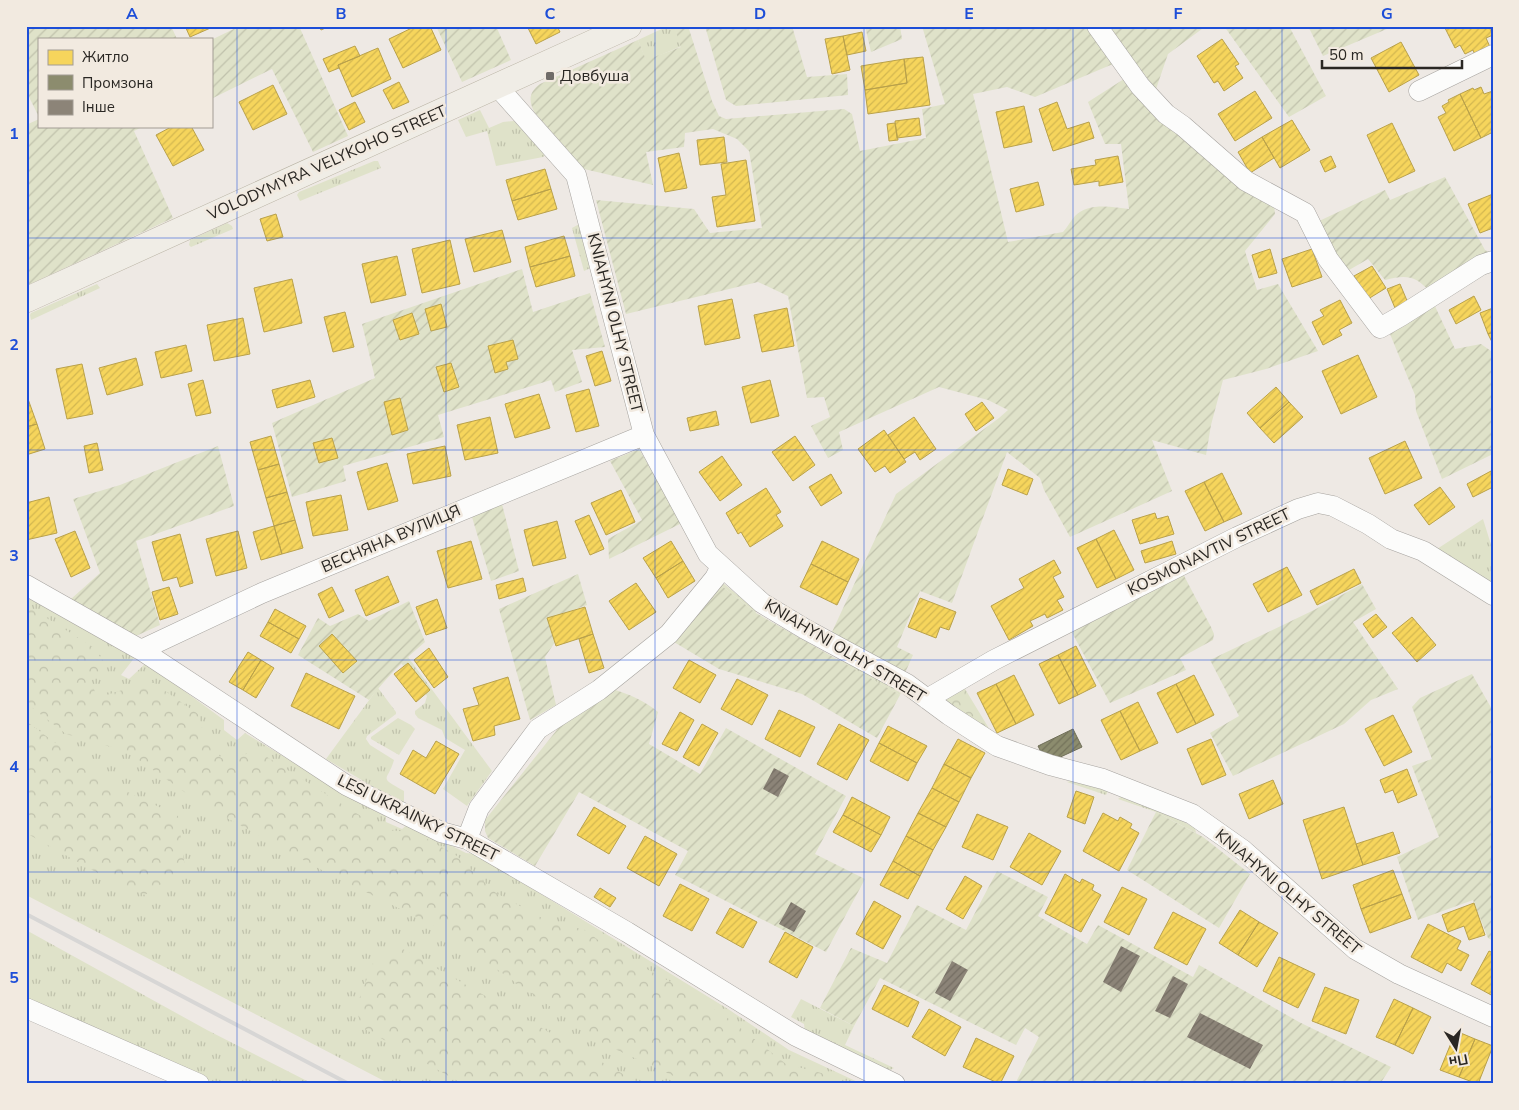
<svg xmlns="http://www.w3.org/2000/svg" width="1519" height="1110" viewBox="0 0 1519 1110" font-family="'Nunito Sans',sans-serif">
<style>
.grass{fill:url(#grass-tufts)}
.forest{fill:url(#forest-crowns)}
.garden{fill:url(#garden-furrows)}
.homes{fill:url(#homes-hatch);stroke:#b9a14b}
.industry{fill:url(#industry-hatch);stroke:#6f6e58}
.building{fill:url(#building-hatch)}
.lines{fill:none;stroke-linecap:round;stroke-linejoin:round}
.minor-casing{stroke:#a6a39f;stroke-width:21}
.major-casing{stroke:#b8b2a3;stroke-width:26}
.minor{stroke:#fcfcfb;stroke-width:20}
.major{stroke:#f0ede6;stroke-width:25}
.rail{stroke:#d7d6d5;stroke-width:4}
.grid{fill:none;stroke:#1d4ed8;stroke-width:1;stroke-opacity:0.55}
.poi-dot{fill:#6f6b67;stroke:#f2eae0;stroke-width:2}
.labels{text-anchor:middle;dominant-baseline:central;stroke-width:5;stroke-linejoin:round;paint-order:stroke}
.poi-label{font-size:16px;fill:#2a2723;stroke:#f2eae0;text-anchor:start}
.street-label{font-size:16px;fill:#2a2723;stroke:#f2eae0}
.neatline{fill:none;stroke:#1d4ed8;stroke-width:2}
.grid-label{font-size:16px;text-anchor:middle;font-weight:bold;fill:#1d4ed8}
</style>
<defs>
<pattern id="grass-tufts" width="24" height="20" patternUnits="userSpaceOnUse" patternTransform="scale(1.25)"><rect width="24" height="20" fill="#dfe2c9"/><path d="M3 7l-1-3M5 7V3M7 7l1-3M15 17l-1-3M17 17v-4M19 17l1-3" fill="none" stroke="#c0c2ac"/></pattern>
<pattern id="forest-crowns" width="20" height="18" patternUnits="userSpaceOnUse" patternTransform="scale(1.25)"><rect width="20" height="18" fill="#dfe2c9"/><path d="M2 6a3 3 0 1 1 6 0M12 15a3 3 0 1 1 6 0" fill="none" stroke="#c0c2ac"/></pattern>
<pattern id="garden-furrows" width="10" height="10" patternUnits="userSpaceOnUse" patternTransform="scale(1.25)"><rect width="10" height="10" fill="#dfe2c9"/><path d="M-1 1l2-2M0 10L10 0M9 11l2-2" fill="none" stroke="#c0c2ac"/></pattern>
<pattern id="homes-hatch" width="6" height="6" patternUnits="userSpaceOnUse" patternTransform="scale(1.25)"><rect width="6" height="6" fill="#f6d55c"/><path d="M-1 1l2-2M0 6l6-6M5 7l2-2" fill="none" stroke="#d3b750"/></pattern>
<pattern id="industry-hatch" width="6" height="6" patternUnits="userSpaceOnUse" patternTransform="scale(1.25)"><rect width="6" height="6" fill="#8c8c6e"/><path d="M-1 1l2-2M0 6l6-6M5 7l2-2" fill="none" stroke="#73725a"/></pattern>
<pattern id="building-hatch" width="6" height="6" patternUnits="userSpaceOnUse" patternTransform="scale(1.25)"><rect width="6" height="6" fill="#8c8478"/><path d="M-1 1l2-2M0 6l6-6M5 7l2-2" fill="none" stroke="#736c62"/></pattern>
</defs>
<rect width="100%" height="100%" fill="#eee9e4"/>
<path class="grass" d="M668,26H674L682,46L646,61L638,40Z
M480,110L489,128L503,122L514,121L546,154L543,157L496,166L487,131L466,137L458,120Z
M374,161H378L381,168L300,201L297,195L299,192Z
M583,222L595,266L584,271L572,228Z
M227,223L232,226L233,229L191,247L189,245L190,240Z
M97,284L100,288L31,320L30,315L31,313Z
M1483,519L1493,551V586L1437,549Z
M718,583L724,584L756,610V613Z
M26,594L135,657L121,675L129,679L146,663L224,720V730L237,740L245,733L365,806L386,816V822L402,829L408,824L466,853L476,854L728,1009L789,1050L862,1084H390L26,895Z
M408,657L492,771L467,806L443,789L465,750L445,738L442,730L418,718L415,714V711L425,703L427,696L401,663Z
M834,658L854,665L901,692L900,695Z
M378,688L396,712V714L367,736L366,739L370,745L394,760C388,782 377,776 404,791V805L326,759Z
M398,718L411,725L415,729L399,755L371,739V737Z
M1074,780L1108,791L1106,795L1067,782Z
M1122,796L1161,809L1195,828L1196,833L1156,812L1118,799Z
M26,930L207,1030L313,1084H216L26,1000Z
M801,999L854,1026L845,1045L894,1068L886,1072L805,1032L804,1024L791,1017Z"/>
<path class="forest" d="M26,605L93,647L106,665L91,680L97,698L151,681L198,714L204,734L221,758L259,752L383,830L415,832L457,856L496,893L544,919L585,930L610,949L687,991L729,1019L786,1064L829,1075L849,1084H691L604,1044L433,925L327,873L203,805L126,751L66,734L26,703Z
M962,684L993,735L939,700Z
M26,721L109,783L178,816L185,868L145,895L94,871L26,833Z
M401,948L637,1082L640,1084H463L361,1027L356,1007L373,963Z"/>
<path class="garden" d="M26,26H171L177,39H39V117L26,91Z
M240,26H299L348,136L313,152L272,69L211,99V40Z
M436,26H496L511,60L462,82Z
M674,26H686L689,29L712,101L719,116L726,119L844,109L852,114L860,151L926,138L922,109L945,104L922,26H1088L1113,64L1035,97L1007,87L973,94L1008,242L1063,232C1068,227 1070,221 1075,216C1088,202 1113,207 1129,209L1121,144H1105L1088,102L1124,79L1274,206L1275,214L1245,251L1257,290L1278,284L1318,351L1266,369L1223,380L1211,425L1206,455L1152,440L1172,491L1070,537L1044,490L1040,478L1007,452L952,603L920,591L897,647L913,655L905,673L832,632L896,494L999,418L1008,410L988,400L939,387L839,432L843,450L828,458L811,426L830,417L824,397L807,398L788,296L758,282L626,314L596,200L694,209L710,233L762,228L749,151L737,139L713,129L685,133L684,147L646,152L653,185L584,169L535,113C528,101 529,92 540,84L638,40L646,60L681,47Z
M705,26H792L807,77L847,74L848,95L736,106L726,100Z
M865,26H900L902,39L871,52Z
M1105,26H1206L1168,54L1156,89Z
M1224,26H1289L1326,96L1289,117Z
M1308,26H1394L1323,56Z
M39,119V126H144L134,131L173,218L28,285L26,282V125Z
M1445,177L1485,250L1492,254L1430,292C1415,275 1406,275 1385,280L1368,259L1344,273L1317,222L1385,190L1390,200Z
M522,269L533,312L590,293L605,347L572,350L582,382L555,392L551,380L438,415L444,437L343,466L346,481L292,497L272,423L375,378L362,324Z
M1433,302L1455,349L1481,344L1491,351L1493,350V454L1442,479L1416,411L1415,395L1390,334Z
M218,446L234,506L136,541L160,625L136,636L71,599L100,573L73,499L120,485Z
M639,449L682,523L609,559L608,539L642,520L610,461Z
M502,504L519,571L491,581L472,517Z
M1181,570L1211,627L1214,634L1213,640L1180,658L1186,670L1110,703L1070,629Z
M578,574L587,605L547,619L555,642L545,657L556,705L530,720L499,609Z
M718,583L756,613L900,695L877,738L802,694L719,669L674,642Z
M1362,584L1376,609L1353,622L1398,689L1371,700L1344,724L1233,776L1210,733L1239,716L1210,660L1314,610Z
M409,601L425,642C404,660 386,678 369,700L298,655L318,618L330,626L358,614L369,621Z
M1472,674L1493,711V941L1488,938L1473,900L1418,920L1397,857L1439,837L1412,766L1432,759L1412,707L1420,698Z
M612,689C629,694 645,701 658,712L649,744L700,774L726,728L846,796L815,854L865,879L826,952L675,875L688,851L579,792L535,866L488,838L485,831V820L560,726Z
M1156,812L1203,837L1250,874L1219,928L1127,870Z
M997,871L1048,897L1038,916L1087,944L1098,925L1193,977L1199,965L1299,1022L1391,1067L1380,1084H1272L1267,1082L1266,1084H1015L1039,1037L1025,1028L1016,1045L880,978L854,1026L820,1008L851,948L887,963L917,905L966,930Z"/>
<path class="homes" d="M185,26H215L190,37Z
M319,26H330L321,30Z
M416,26H430L441,50L403,68L389,39Z
M527,26H557L560,32L536,44Z
M1444,26H1493L1490,29L1493,35L1486,38L1490,47L1475,55L1473,50L1465,54L1460,45L1455,48Z
M862,32L866,51L847,55L843,36Z
M843,36L850,70L832,74L825,39Z
M1222,39L1239,64L1235,66L1243,78L1224,91L1218,81L1214,83L1197,56Z
M1401,42L1419,75L1389,92L1371,58Z
M355,46L360,56L338,65L339,68L329,72L323,59Z
M378,48L391,79L352,97L338,65Z
M923,57L930,105L868,114L865,90L907,83L904,59Z
M904,59L907,83L865,90L861,66Z
M399,82L409,102L393,109L383,90Z
M273,85L287,114L253,130L239,102Z
M1481,87L1484,94L1493,91V132L1481,138L1460,94L1473,88L1474,90Z
M1255,91L1272,118L1235,141L1218,114Z
M1460,94L1481,138L1454,151L1438,117L1446,113L1442,106L1449,102L1448,100Z
M355,102L365,122L349,130L339,110Z
M1057,102L1067,129L1089,122L1094,138L1053,151L1039,109Z
M1024,106L1032,142L1004,148L996,112Z
M919,118L921,135L897,138L895,121Z
M1292,120L1310,150L1280,168L1262,137Z
M895,123L898,140L889,141L887,124Z
M1392,123L1415,171L1389,183L1367,135Z
M173,126H191L204,150L173,166L156,135Z
M724,137L727,162L700,165L697,140Z
M1262,137L1274,158L1250,173L1238,152Z
M679,153L687,188L665,192L658,158Z
M1118,156L1123,182L1099,186V181L1074,185L1071,169L1096,165L1095,160Z
M1331,156L1336,167L1325,172L1320,161Z
M746,160L755,221L717,227L712,197L726,195L721,164Z
M545,169L551,189L512,201L506,180Z
M1038,182L1044,205L1016,212L1010,189Z
M551,189L557,209L518,220L512,201Z
M1493,194V228L1480,233L1468,204Z
M276,214L283,237L267,241L260,219Z
M502,230L511,262L474,272L465,239Z
M564,236L570,256L530,267L525,247Z
M450,240L460,284L422,293L412,249Z
M1270,249L1277,273L1259,278L1252,255Z
M1312,249L1322,277L1292,287L1282,259Z
M397,256L406,295L371,303L362,264Z
M570,256L575,276L536,287L530,267Z
M1372,266L1386,288L1368,299L1354,276Z
M292,279L302,323L264,332L254,288Z
M1400,284L1408,303L1395,308L1387,289Z
M1474,296L1481,310L1456,324L1449,310Z
M732,299L740,338L705,345L698,306Z
M1340,300L1352,323L1339,330L1342,335L1323,345L1312,322L1324,316L1320,310Z
M441,304L447,327L431,331L425,309Z
M787,308L794,346L762,352L754,315Z
M1493,308V332L1488,334L1480,313Z
M345,312L354,347L333,352L324,317Z
M412,313L419,334L400,340L393,320Z
M243,318L250,354L214,361L207,325Z
M1493,332V344L1488,334Z
M513,340L518,359L506,362L508,369L495,373L488,346Z
M186,345L192,371L161,378L155,352Z
M602,351L611,381L595,386L586,356Z
M1358,355L1377,397L1341,414L1322,371Z
M136,358L143,385L107,395L99,368Z
M451,363L459,387L444,392L436,367Z
M82,364L93,414L67,419L56,369Z
M203,380L211,413L196,416L188,384Z
M310,380L315,397L277,408L272,390Z
M770,380L779,416L751,423L742,387Z
M1276,387L1289,402L1260,428L1247,413Z
M589,389L599,426L576,432L566,395Z
M539,394L550,428L515,438L505,404Z
M400,398L408,430L392,435L384,402Z
M28,399L37,424L26,427V400Z
M982,402L994,418L976,431L965,414Z
M1289,402L1303,417L1274,443L1260,428Z
M716,411L719,425L690,431L687,418Z
M490,417L498,453L465,460L457,425Z
M914,417L936,449L920,460L915,452L904,459L888,435Z
M37,424L45,449L26,455V427Z
M884,430L906,462L890,473L885,466L875,472L858,449Z
M271,436L279,464L258,470L250,442Z
M795,436L815,465L793,481L772,452Z
M332,438L338,458L319,463L313,443Z
M1405,441L1422,478L1385,494L1369,458Z
M97,443L103,470L89,473L84,446Z
M445,446L451,476L413,484L407,454Z
M722,456L742,485L720,501L699,472Z
M387,463L398,501L368,510L357,472Z
M279,464L287,492L266,498L258,470Z
M1008,469L1033,479L1027,495L1002,485Z
M1491,471L1493,487L1473,497L1467,484Z
M1222,473L1242,514L1224,522L1204,482Z
M831,474L842,493L821,506L809,487Z
M1204,482L1224,522L1205,531L1185,491Z
M1440,487L1455,507L1429,525L1414,505Z
M766,488L781,512L776,515L783,526L750,547L741,532L738,534L726,513Z
M621,490L635,522L606,535L591,503Z
M287,492L295,520L274,526L266,498Z
M341,495L348,530L313,536L306,502Z
M49,497L57,533L26,540V503Z
M1155,513L1157,519L1168,516L1174,534L1140,544L1132,520Z
M589,515L604,549L590,555L575,521Z
M295,520L303,548L282,554L274,526Z
M557,521L566,558L533,566L524,530Z
M274,526L282,554L261,560L253,532Z
M1114,530L1134,570L1116,579L1096,539Z
M75,531L90,568L71,577L55,539Z
M238,531L247,568L216,576L206,539Z
M180,534L193,583L180,587L177,577L163,581L152,542Z
M1096,539L1116,579L1097,588L1077,548Z
M471,541L482,579L448,588L437,551Z
M671,541L683,561L656,578L643,558Z
M822,541L859,559L848,582L811,564Z
M1172,541L1176,554L1145,563L1141,551Z
M1054,560L1061,573L1053,577L1064,597L1057,600L1063,610L1047,618L1045,614L1030,621L1033,626L1009,640L991,606L1024,588L1019,579Z
M683,561L695,581L668,598L656,578Z
M811,564L848,582L837,605L800,587Z
M1287,567L1302,595L1268,612L1253,584Z
M1354,569L1361,583L1317,605L1310,591Z
M388,576L399,602L366,616L355,590Z
M523,578L526,591L499,599L496,585Z
M636,583L656,612L629,630L609,601Z
M169,587L178,614L160,620L152,592Z
M332,587L344,611L329,618L318,594Z
M920,598L956,612L949,630L940,627L936,638L908,627Z
M437,599L447,628L426,635L416,607Z
M585,607L593,634L556,646L547,618Z
M275,609L306,626L299,639L268,622Z
M1376,614L1387,627L1373,638L1363,624Z
M1412,617L1436,645L1417,662L1392,633Z
M268,622L299,639L291,653L260,636Z
M332,634L357,661L343,673L319,646Z
M593,634L604,668L589,673L579,639Z
M1076,646L1096,686L1078,695L1058,655Z
M429,648L448,677L434,688L414,660Z
M248,652L261,660L243,690L229,682Z
M1058,655L1078,695L1059,704L1039,664Z
M261,660L274,668L256,698L243,690Z
M689,660L716,675L700,703L673,688Z
M408,663L430,690L416,702L394,674Z
M306,673L355,696L339,729L291,706Z
M1014,675L1034,715L1016,724L996,684Z
M1194,675L1214,715L1196,724L1176,684Z
M508,677L520,719L494,726L495,735L473,741L463,709L479,705L473,688Z
M737,679L768,695L752,725L721,709Z
M996,684L1016,724L997,733L977,693Z
M1176,684L1196,724L1177,733L1157,693Z
M1138,702L1158,743L1140,751L1120,711Z
M779,710L815,727L800,757L765,739Z
M1120,711L1140,751L1121,760L1101,720Z
M680,712L694,720L677,751L662,744Z
M1393,715L1412,752L1384,766L1365,729Z
M702,724L718,733L699,766L683,757Z
M839,724L869,740L847,780L817,764Z
M888,726L927,746L917,763L879,743Z
M958,739L985,753L971,778L944,764Z
M1211,739L1226,775L1202,785L1187,749Z
M436,741L459,754L435,794L400,774L413,750L426,758Z
M879,743L917,763L908,781L870,761Z
M944,764L971,778L959,802L932,788Z
M1407,769L1417,795L1398,803L1393,790L1385,793L1380,780Z
M1273,780L1283,804L1249,819L1239,794Z
M932,788L959,802L946,827L918,813Z
M1076,791L1094,797L1085,824L1067,817Z
M852,797L890,817L881,835L843,815Z
M594,807L626,826L609,854L577,835Z
M1344,807L1363,865L1322,879L1303,820Z
M918,813L946,827L933,850L906,836Z
M1103,813L1118,821L1120,817L1132,824L1130,828L1139,833L1119,871L1083,851Z
M977,814L1008,827L993,860L962,847Z
M843,815L881,835L871,852L833,832Z
M1393,832L1400,853L1363,865L1356,844Z
M1029,833L1061,851L1042,885L1010,867Z
M645,836L677,854L659,886L627,868Z
M906,836L933,850L920,876L893,861Z
M893,861L920,876L908,899L880,885Z
M1393,870L1402,894L1361,909L1353,885Z
M1065,874L1080,883L1082,879L1094,885L1092,890L1101,895L1081,932L1045,913Z
M965,876L982,886L963,919L946,909Z
M680,884L709,899L692,931L663,916Z
M1122,887L1147,899L1129,935L1104,922Z
M600,888L616,898L610,907L594,897Z
M1402,894L1411,918L1370,933L1361,909Z
M874,901L901,916L883,949L856,934Z
M1474,903L1485,935L1469,940L1464,926L1448,932L1442,915Z
M730,908L757,922L743,948L716,933Z
M1240,910L1259,922L1238,955L1219,943Z
M1173,912L1206,929L1187,965L1154,948Z
M1259,922L1278,933L1257,967L1238,955Z
M1428,924L1461,941L1457,949L1469,955L1461,971L1447,963L1442,973L1411,957Z
M785,932L813,947L797,978L769,962Z
M1489,951L1493,953V996L1471,984Z
M1279,957L1315,974L1298,1008L1263,991Z
M884,985L919,1002L908,1027L872,1009Z
M1325,987L1359,1000L1346,1034L1312,1021Z
M1394,999L1413,1008L1395,1045L1376,1037Z
M1413,1008L1431,1017L1413,1054L1395,1045Z
M929,1009L961,1027L945,1056L912,1037Z
M1456,1031L1475,1039L1459,1077L1440,1070Z
M976,1038L1014,1056L1000,1084L963,1067Z
M1475,1039L1493,1046L1478,1084L1459,1077Z"/>
<path class="industry" d="M1073,729L1082,747L1054,760L1044,758L1038,746Z"/>
<path class="building" d="M774,768L789,776L778,797L763,789Z
M791,902L806,911L794,932L779,924Z
M1121,946L1140,956L1121,992L1103,982Z
M952,961L968,970L950,1001L935,993Z
M1173,976L1188,984L1170,1018L1155,1011Z
M1200,1013L1263,1045L1250,1069L1187,1037Z"/>
<g class="lines">
<defs>
<path id="minor" d="M1097,26L1140,86L1166,114L1183,126L1246,181L1305,213L1328,259L1380,328L1401,316L1481,265L1493,261
M497,86L576,175L644,435L708,554L762,603L805,629L907,684L949,715L997,746L1050,765L1103,779L1192,814L1243,850L1355,949L1399,974L1493,1017
M1419,91L1493,55
M26,585L141,650L346,785L441,832L467,839L627,932L796,1036L895,1084
M141,650L262,593L644,435
M927,699L994,660L1237,537L1298,509L1318,503L1333,506L1368,524L1391,539L1423,551L1493,595
M467,839L479,808L538,729L599,690L669,634L715,578L721,566
M26,1008L199,1084"/>
<path id="major" d="M26,300L629,26"/>
</defs>
<use href="#minor" class="minor-casing"/>
<use href="#major" class="major-casing"/>
<use href="#minor" class="minor"/>
<use href="#major" class="major"/>
<path class="rail" d="M26,914L349,1084"/>
</g>
<path class="grid" d="M237,26V1084M446,26V1084M655,26V1084M864,26V1084M1073,26V1084M1282,26V1084M26,238H1493M26,450H1493M26,660H1493M26,872H1493"/>
<rect class="poi-dot" x="545" y="71" width="10" height="10" rx="2.5"/>
<g class="labels">
<g class="poi-label">
<text x="560" y="76">Довбуша</text>
</g>
<g class="street-label">
<text transform="translate(327 163) rotate(-24)">VOLODYMYRA VELYKOHO STREET</text>
<text transform="translate(615 323) rotate(76)">KNIAHYNI OLHY STREET</text>
<text transform="translate(391 539) rotate(-23)">ВЕСНЯНА ВУЛИЦЯ</text>
<text transform="translate(1209 552) rotate(-26)">KOSMONAVTIV STREET</text>
<text transform="translate(845 651) rotate(31)">KNIAHYNI OLHY STREET</text>
<text transform="translate(418 818) rotate(26)">LESI UKRAINKY STREET</text>
<text transform="translate(1288 892) rotate(40)">KNIAHYNI OLHY STREET</text>
</g>
</g>
<rect width="1519" height="1110" fill="none" stroke="#f2eae0" stroke-width="55"/>
<rect x="38" y="38" width="175" height="90" fill="#f2eae0" stroke="#a29c94"/>
<rect x="48" y="50" width="25" height="15" fill="#f6d55c" stroke="#a29c94"/>
<text x="82" y="62" font-size="15" fill="#2a2723">Житло</text>
<rect x="48" y="75" width="25" height="15" fill="#8c8c6e" stroke="#a29c94"/>
<text x="82" y="88" font-size="15" fill="#2a2723">Промзона</text>
<rect x="48" y="100" width="25" height="15" fill="#8c8478" stroke="#a29c94"/>
<text x="82" y="112" font-size="15" fill="#2a2723">Інше</text>
<g transform="translate(1456 1048) rotate(169)" stroke="#f2eae0" stroke-width="4" paint-order="stroke">
<path d="M0-4L9 19L0 12L-9 19Z" fill="#2a2723"/>
<text y="-8" font-size="14" font-weight="bold" text-anchor="middle" fill="#2a2723">Пн</text>
</g>
<path d="M1322 60v8h140v-8" fill="none" stroke="#2a2723" stroke-width="2.5"/>
<text x="1329" y="60" font-size="15" fill="#2a2723" stroke="#f2eae0" stroke-width="4" paint-order="stroke">50 m</text>
<rect x="28" y="28" width="1464" height="1054" class="neatline"/>
<g class="grid-label">
<text x="132" y="19">A</text>
<text x="341" y="19">B</text>
<text x="550" y="19">C</text>
<text x="760" y="19">D</text>
<text x="969" y="19">E</text>
<text x="1178" y="19">F</text>
<text x="1387" y="19">G</text>
<text x="14" y="139">1</text>
<text x="14" y="350">2</text>
<text x="14" y="561">3</text>
<text x="14" y="772">4</text>
<text x="14" y="983">5</text>
</g>
</svg>
